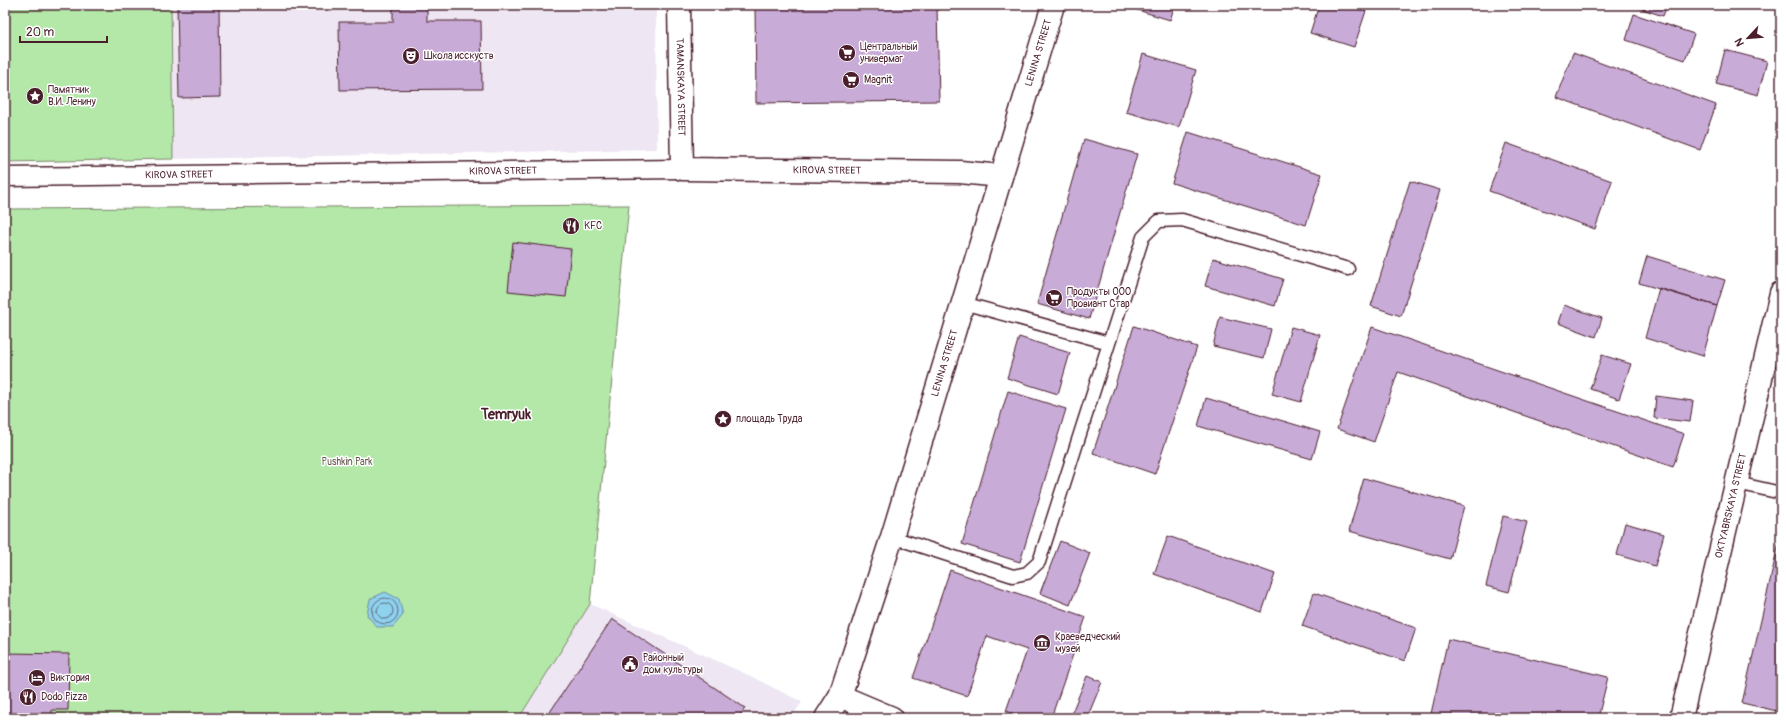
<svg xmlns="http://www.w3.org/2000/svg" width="1786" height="723" viewBox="0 0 1786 723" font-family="Pangolin,sans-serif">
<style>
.built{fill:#eee6f3}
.green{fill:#b3e8a9;stroke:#7e846a}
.water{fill:#8dd2ee;stroke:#728aa0}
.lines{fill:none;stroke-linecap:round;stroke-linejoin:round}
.shore{stroke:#656779;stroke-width:1}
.building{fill:#c8abd7;stroke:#4a1f2b}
.service-casing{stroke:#4a1f2b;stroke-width:15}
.pedestrian-casing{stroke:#4a1f2b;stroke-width:21}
.minor-casing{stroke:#4a1f2b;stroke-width:25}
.tertiary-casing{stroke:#4a1f2b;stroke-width:25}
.service{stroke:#fff;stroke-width:12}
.pedestrian{stroke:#fff;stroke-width:18}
.minor{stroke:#fff;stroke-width:22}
.tertiary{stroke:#fff;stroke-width:22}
.labels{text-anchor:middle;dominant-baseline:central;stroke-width:3;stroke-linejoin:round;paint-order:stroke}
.poi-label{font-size:10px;fill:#4a1f2b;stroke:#fff;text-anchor:start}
.street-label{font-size:10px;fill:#4a1f2b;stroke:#fff}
.park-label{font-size:10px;fill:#6a5b51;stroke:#fff}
.district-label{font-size:14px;font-weight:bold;fill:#4a1f2b;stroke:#fff}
</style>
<rect width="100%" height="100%" fill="#fff"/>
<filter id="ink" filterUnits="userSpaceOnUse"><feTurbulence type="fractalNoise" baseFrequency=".025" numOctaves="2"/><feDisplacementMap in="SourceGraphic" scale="8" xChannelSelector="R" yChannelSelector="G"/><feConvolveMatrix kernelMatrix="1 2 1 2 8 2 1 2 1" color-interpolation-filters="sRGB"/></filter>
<g filter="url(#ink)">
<path class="built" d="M171,5H656L657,149L173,159Z
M590,604L746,674L802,702L791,718H519Z"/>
<path class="green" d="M5,5H171L173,159L5,162Z
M629,205L590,604L519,718H5V209Z"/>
<path class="water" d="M385,592L399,599L403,615L393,627H377L367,615L370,599Z"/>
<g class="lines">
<path class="shore" d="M372 611a13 13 0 1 1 26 0a13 13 0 1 1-26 0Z
M377 611a8 8 0 1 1 16 0a8 8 0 1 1-16 0Z"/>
</g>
<path class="building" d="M177,5H219L220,97L179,98Z
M393,5H427V21H481L482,89L340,90L339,22H393Z
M755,5H937L939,101L756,103Z
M1121,5H1175L1170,20Z
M1319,5H1347L1366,11L1354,47L1310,33Z
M1630,5H1667L1663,16Z
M1634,14L1694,34L1685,60L1626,40Z
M1725,50L1767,61L1758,95L1716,84Z
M1573,53L1716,105L1700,150L1556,97Z
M1143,54L1196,70L1179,127L1126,112Z
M1188,132L1322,174L1306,225L1172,183Z
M1084,139L1137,154L1089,319L1037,304Z
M1506,143L1612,181L1595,229L1489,191Z
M1410,181L1440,190L1401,316L1371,306Z
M513,242L571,249L566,297L508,291Z
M1647,256L1725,280L1717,306L1639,283Z
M1213,258L1283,279L1275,306L1205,286Z
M1659,288L1717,306L1703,356L1645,338Z
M1564,305L1602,318L1596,337L1558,323Z
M1220,317L1271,329L1264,358L1213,346Z
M1134,326L1197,347L1155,474L1093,453Z
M1291,327L1320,335L1301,402L1272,394Z
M1372,327L1684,434L1673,467L1398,372L1374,442L1337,429Z
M1019,337L1070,353L1058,394L1007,378Z
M1602,355L1631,364L1619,399L1590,389Z
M1008,391L1066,409L1020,562L962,544Z
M1656,396L1693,401L1690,422L1654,418Z
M1206,398L1320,432L1312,459L1198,426Z
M1364,478L1464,506L1450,559L1349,531Z
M1503,516L1527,522L1509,592L1486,586Z
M1625,523L1664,534L1655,566L1617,555Z
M1781,533V712L1742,703Z
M1168,536L1275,574L1262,612L1154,574Z
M1060,541L1090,553L1070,605L1040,593Z
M950,570L1086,617L1051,718H1027L1006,711L1027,650L987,636L967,696L913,678Z
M1314,593L1416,628L1405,661L1302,626Z
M612,619L745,708L739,718H546Z
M1448,639L1608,677L1598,718H1430Z
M6,653L69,654L68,710H52V718H6Z
M1087,676L1102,682L1087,718H1073L1070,717Z"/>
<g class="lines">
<defs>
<path id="service" d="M963,303L1109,343
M1737,483L1781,493
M892,537L1013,576L1027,573L1039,562L1143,237L1159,221L1182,220L1348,269"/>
<g id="pedestrian">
<path id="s1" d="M5,177L682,169"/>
</g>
<g id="minor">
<path id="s2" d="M679,5L682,169L960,172L1001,176"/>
<path d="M840,696L892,718"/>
<path id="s3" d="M1681,718L1781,293"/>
</g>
<g id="tertiary">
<path id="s4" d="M826,718L840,696L892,537L1053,5"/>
</g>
</defs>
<use href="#service" class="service-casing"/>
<use href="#pedestrian" class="pedestrian-casing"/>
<use href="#minor" class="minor-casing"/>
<use href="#tertiary" class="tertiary-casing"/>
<use href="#service" class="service"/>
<use href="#pedestrian" class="pedestrian"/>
<use href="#minor" class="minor"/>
<use href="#tertiary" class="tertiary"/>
</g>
</g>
<defs>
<symbol id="supermarket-disc" viewBox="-11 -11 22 22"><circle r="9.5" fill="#4a1f2b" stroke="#fff"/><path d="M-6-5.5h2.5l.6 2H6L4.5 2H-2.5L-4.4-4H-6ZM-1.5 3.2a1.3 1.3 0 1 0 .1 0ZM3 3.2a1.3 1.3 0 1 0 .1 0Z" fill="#fff"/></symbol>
<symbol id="theatre-disc" viewBox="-11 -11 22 22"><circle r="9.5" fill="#4a1f2b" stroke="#fff"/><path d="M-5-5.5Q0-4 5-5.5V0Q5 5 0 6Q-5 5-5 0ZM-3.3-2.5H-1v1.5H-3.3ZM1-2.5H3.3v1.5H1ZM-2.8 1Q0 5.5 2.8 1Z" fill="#fff"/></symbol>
<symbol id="sight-disc" viewBox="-11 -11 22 22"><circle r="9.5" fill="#4a1f2b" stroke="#fff"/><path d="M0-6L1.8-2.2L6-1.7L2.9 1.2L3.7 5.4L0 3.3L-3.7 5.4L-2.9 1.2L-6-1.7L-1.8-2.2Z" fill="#fff"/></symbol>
<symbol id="restaurant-disc" viewBox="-11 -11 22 22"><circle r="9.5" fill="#4a1f2b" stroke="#fff"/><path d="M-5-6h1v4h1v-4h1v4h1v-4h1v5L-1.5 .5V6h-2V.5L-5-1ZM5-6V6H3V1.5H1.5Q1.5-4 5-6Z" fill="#fff"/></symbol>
<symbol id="museum-disc" viewBox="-11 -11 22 22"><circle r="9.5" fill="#4a1f2b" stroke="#fff"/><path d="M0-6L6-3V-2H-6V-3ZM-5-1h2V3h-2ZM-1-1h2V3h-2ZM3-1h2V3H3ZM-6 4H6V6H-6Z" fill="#fff"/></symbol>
<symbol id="civic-disc" viewBox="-11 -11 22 22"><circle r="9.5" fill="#4a1f2b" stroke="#fff"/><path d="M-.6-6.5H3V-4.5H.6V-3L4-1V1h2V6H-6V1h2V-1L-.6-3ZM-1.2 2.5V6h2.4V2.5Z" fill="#fff"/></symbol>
<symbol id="hotel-disc" viewBox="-11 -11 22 22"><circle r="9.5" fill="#4a1f2b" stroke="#fff"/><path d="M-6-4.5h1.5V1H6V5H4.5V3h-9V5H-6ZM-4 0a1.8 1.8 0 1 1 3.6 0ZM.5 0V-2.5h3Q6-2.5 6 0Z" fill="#fff"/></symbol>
</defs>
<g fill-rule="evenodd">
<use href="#supermarket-disc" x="837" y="43" width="20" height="20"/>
<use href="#theatre-disc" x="401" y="46" width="20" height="20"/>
<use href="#supermarket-disc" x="841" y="70" width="20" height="20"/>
<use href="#sight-disc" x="25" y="86" width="20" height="20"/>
<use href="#restaurant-disc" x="561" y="216" width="20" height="20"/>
<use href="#supermarket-disc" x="1044" y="288" width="20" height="20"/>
<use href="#sight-disc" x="713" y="409" width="20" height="20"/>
<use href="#museum-disc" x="1032" y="633" width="20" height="20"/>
<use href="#civic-disc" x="620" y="654" width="20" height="20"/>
<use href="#hotel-disc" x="27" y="668" width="20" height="20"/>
<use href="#restaurant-disc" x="18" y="687" width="20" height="20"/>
</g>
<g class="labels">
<g class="poi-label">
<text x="860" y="47">Центральный<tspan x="860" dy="12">универмаг</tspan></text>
<text x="424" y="56">Школа исскуств</text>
<text x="864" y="80">Magnit</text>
<text x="48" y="90">Памятник<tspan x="48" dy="12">В.И. Ленину</tspan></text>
<text x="584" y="226">KFC</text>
<text x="1067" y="292">Продукты ООО<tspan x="1067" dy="12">Провиант Стар</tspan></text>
<text x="736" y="419">площадь Труда</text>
<text x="1055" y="637">Краеведческий<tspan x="1055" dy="12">музей</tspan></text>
<text x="643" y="658">Районный<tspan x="643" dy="12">дом культуры</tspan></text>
<text x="50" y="678">Виктория</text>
<text x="41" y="697">Dodo Pizza</text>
</g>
<g class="street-label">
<text stroke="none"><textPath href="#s4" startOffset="699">LENINA STREET</textPath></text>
<text stroke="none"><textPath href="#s2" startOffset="82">TAMANSKAYA STREET</textPath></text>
<text stroke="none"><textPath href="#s2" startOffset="309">KIROVA STREET</textPath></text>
<text stroke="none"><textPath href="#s1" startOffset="498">KIROVA STREET</textPath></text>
<text stroke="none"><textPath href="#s1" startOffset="174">KIROVA STREET</textPath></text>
<text stroke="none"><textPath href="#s4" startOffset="375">LENINA STREET</textPath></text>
<text stroke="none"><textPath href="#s3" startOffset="218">OKTYABRSKAYA STREET</textPath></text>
</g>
<g class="park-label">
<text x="347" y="462">Pushkin Park</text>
</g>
<g class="district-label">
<text x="506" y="414">Temryuk</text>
</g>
</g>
<rect width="1786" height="723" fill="none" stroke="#fff" stroke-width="20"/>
<rect x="10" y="10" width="1766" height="703" fill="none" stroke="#4a1f2b" stroke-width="1.5" filter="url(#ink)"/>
<g transform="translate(1748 38) rotate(244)" stroke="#ffffff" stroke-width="3" paint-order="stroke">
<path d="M0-3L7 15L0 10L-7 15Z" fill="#4a1f2b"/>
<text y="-6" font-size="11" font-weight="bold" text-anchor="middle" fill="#4a1f2b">N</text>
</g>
<path d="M20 36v6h87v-6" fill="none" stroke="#4a1f2b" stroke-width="2"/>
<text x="26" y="36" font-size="12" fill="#4a1f2b" stroke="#ffffff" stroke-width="3" paint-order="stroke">20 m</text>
</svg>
